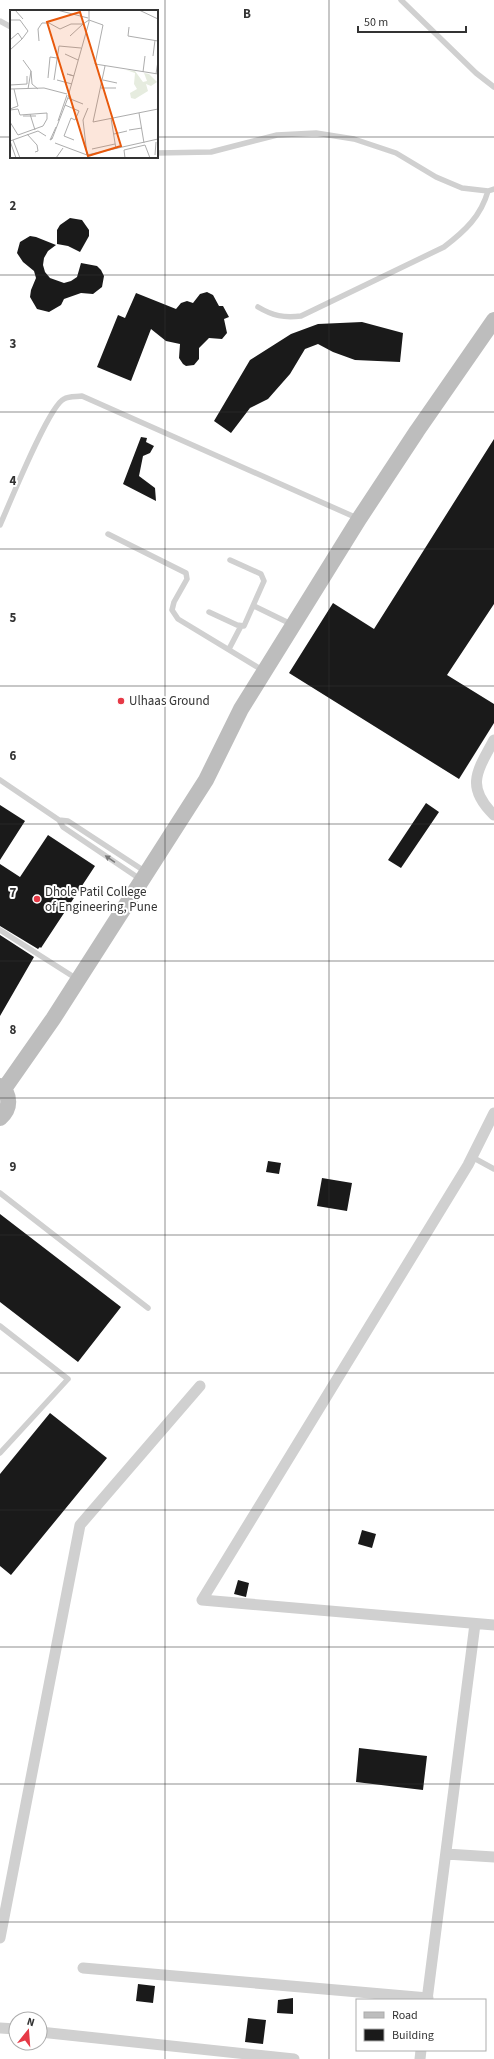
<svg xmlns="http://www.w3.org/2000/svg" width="494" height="2059" viewBox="0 0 494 2059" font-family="'Source Sans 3',sans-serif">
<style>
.building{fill:#1a1a1a}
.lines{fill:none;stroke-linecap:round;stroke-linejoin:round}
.lane{stroke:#d0d0d0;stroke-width:5.5}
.street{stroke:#d0d0d0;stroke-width:11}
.secondary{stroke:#bdbdbd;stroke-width:16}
.oneway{fill:#7a7a7a}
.grid{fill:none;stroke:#333;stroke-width:1;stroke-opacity:0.55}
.poi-dot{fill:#e63946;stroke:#fff;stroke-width:1.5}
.labels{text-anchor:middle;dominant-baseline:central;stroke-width:4;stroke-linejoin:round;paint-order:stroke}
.poi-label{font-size:13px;fill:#333;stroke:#fff;text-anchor:start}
.inset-road{fill:none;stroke:#adadad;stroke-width:1}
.view{fill:#e8590c;fill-opacity:0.15;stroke:#e8590c;stroke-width:2}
.inset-edge{fill:none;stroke:#333;stroke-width:2}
.grid-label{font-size:13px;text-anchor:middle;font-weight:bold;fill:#333;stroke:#fff;stroke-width:4;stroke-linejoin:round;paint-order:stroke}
</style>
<rect width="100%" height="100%" fill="#fff"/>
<path class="building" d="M70,218L82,220L89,230V236L80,252L68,246L57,244V230L60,225Z
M30,236L36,237L56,245L48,251L44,258L43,265L45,272L50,278L64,283L71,281L77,277L81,263L97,266L101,270L104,276L102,287L93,294L81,293L64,299L61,305L49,312L37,309L30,297L31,290L36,278L34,271L23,262L17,253L20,242Z
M207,292L213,295L219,306H223L229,317L224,319L227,333L222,339L209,338L199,348V359L194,365L186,366L183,364L179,358L180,344L166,341L151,329L131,381L97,367L118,315L125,318L136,293L176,309L181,303L187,301L193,303L200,294Z
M362,322L403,333L400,362L355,360L333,352L318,344L305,349L290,374L268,399L250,408L231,433L214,421L250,360L291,334L318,324Z
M141,437L147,438L146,442L154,446L150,453L143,456L139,476L155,488L156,501L123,484Z
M494,439V604L447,675L494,704V723L459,779L289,673L333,603L374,629Z
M426,803L439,812L401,868L388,860Z
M0,805L25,821L0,860Z
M48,835L95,866L41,948L40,947L38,949L0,926V864L20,877Z
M0,935L34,957L0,1016Z
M268,1161L281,1163L279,1174L266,1172Z
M322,1178L352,1183L347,1211L317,1206Z
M0,1214L121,1307L78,1362L0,1302Z
M50,1413L107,1458L11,1575L0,1566V1474Z
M362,1530L376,1534L372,1548L358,1544Z
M238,1580L249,1583L246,1597L234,1594Z
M359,1748L427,1756L423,1790L356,1782Z
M138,1984L155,1986L153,2003L136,2001Z
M293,1998V2014L277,2013L278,2000Z
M248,2018L266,2020L263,2044L245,2042Z"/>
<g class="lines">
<path class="lane" d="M401,0L476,73L494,87
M0,21L11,27
M157,153L211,152L277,135L316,133L354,139L396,153L436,177L462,188L488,191L494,189
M258,307C273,316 284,318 301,316L444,247C465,231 481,216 488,191
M0,525C9,505 49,405 64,399C69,396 77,397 82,396L357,518
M108,534L186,573L187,579L174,602L172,610L178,619L264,671
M254,606L293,625
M209,612L237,625L244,626L264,581L261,574L230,560
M229,649L241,626
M0,780L59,820
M140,879L63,827L59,820L68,821L146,872
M0,930L77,979
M472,1157L494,1169
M0,1193L148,1308
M0,1326L68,1379L0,1453"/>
<path class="street" d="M494,740C477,771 465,787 494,815
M494,1113L468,1165L202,1600L494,1625
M446,1854L494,1857
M0,1938L80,1525L200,1386
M83,1968L428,1998
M427,2000L475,1624
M0,2028L16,2029
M40,2032L294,2059
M420,2059L421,2050"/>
<path class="secondary" d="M0,1086C11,1095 11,1108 0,1118
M4,1089L53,1019L206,780L241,709L359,519L417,431L494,320"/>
</g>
<defs><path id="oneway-solid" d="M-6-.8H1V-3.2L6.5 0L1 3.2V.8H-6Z"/></defs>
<use class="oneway" href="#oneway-solid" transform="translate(110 859) rotate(-146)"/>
<path class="grid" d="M165,0V2059M329,0V2059M0,137H11M157,137H494M0,275H494M0,412H494M0,549H494M0,686H494M0,824H494M0,961H494M0,1098H494M0,1235H494M0,1373H494M0,1510H494M0,1647H494M0,1784H494M0,1922H494"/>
<g class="poi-dot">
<circle cx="121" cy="701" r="4"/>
<circle cx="37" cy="899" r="4"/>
</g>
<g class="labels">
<g class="poi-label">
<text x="129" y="701">Ulhaas Ground</text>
<text x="45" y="892">Dhole Patil College<tspan x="45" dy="15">of Engineering, Pune</tspan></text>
</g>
</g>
<g transform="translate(10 10)">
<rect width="148" height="148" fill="#fff"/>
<path d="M116,60L125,61L133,72L137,71L134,63L139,64L147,72L141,76L136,74L138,81L125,89L121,88L120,83L127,79L124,74L125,63Z" fill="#e6ecdf"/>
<path class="inset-road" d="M5,0L13,9M47,0L78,8M129,0L148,9M0,10H10L18,21L12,29L8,23L0,30M79,10L93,15L85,54L148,64M119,17L118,26L148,31M60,26L73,14M29,31L28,19L32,13H39L50,19L61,14H73L79,10M0,40L12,29M55,44L68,50M143,46L145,30M13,50L21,61M95,56L83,112L148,99M133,62L135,46M146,64L148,51M64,66L57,64L64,66M38,68L40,47L47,48M44,70L49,36L71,38M47,70L62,74M93,70L107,73M0,75L17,74V66M91,78H106M0,79L34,78L57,84M18,79L21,61L22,74L28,79M59,83L79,12V0M58,88L73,94M55,95L69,101L65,110L61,108L54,126L64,130M0,99L8,96L4,79M0,100L8,99L10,105L37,103V109L33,116L8,125L0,112M129,103L134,133M20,104L25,120M13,106H26M101,108L106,139M48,111L57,85M119,120L132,118M17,124L27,135L28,141L25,142M104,124L117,121M41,128L46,117M42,129L40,130L41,128L42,129L59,85M3,130L10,148M0,131L28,121L36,126M0,131L6,148M45,133L77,145L148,129M82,139L105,134M77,145L73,110L78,98M145,145L146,132M46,148L53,138M115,148L114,140L135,135L140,148"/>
<path class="view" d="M70,2L111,136L78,146L37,12Z"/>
<rect width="148" height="148" class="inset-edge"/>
</g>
<g class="grid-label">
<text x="247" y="18">B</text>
<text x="13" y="210">2</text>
<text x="13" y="348">3</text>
<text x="13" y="485">4</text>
<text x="13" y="622">5</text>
<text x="13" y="760">6</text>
<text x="13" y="897">7</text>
<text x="13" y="1034">8</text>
<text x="13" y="1171">9</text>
</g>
<rect x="356" y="1999" width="130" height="52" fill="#ffffff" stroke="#adadad"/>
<rect x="364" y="2012" width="20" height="6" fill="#bdbdbd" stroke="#adadad"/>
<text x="392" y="2019" font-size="12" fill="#333333">Road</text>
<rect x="364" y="2029" width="20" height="12" fill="#1a1a1a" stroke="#adadad"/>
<text x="392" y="2039" font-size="12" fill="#333333">Building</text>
<g transform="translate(28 2031) rotate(17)"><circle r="19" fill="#ffffff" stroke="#adadad"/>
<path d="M0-3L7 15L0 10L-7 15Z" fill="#e63946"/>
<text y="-6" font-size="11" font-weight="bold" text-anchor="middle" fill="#333333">N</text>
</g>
<path d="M358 26v6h108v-6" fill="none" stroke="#333333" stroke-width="2"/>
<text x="364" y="26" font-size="12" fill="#333333" stroke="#ffffff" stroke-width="3" paint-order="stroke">50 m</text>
</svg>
